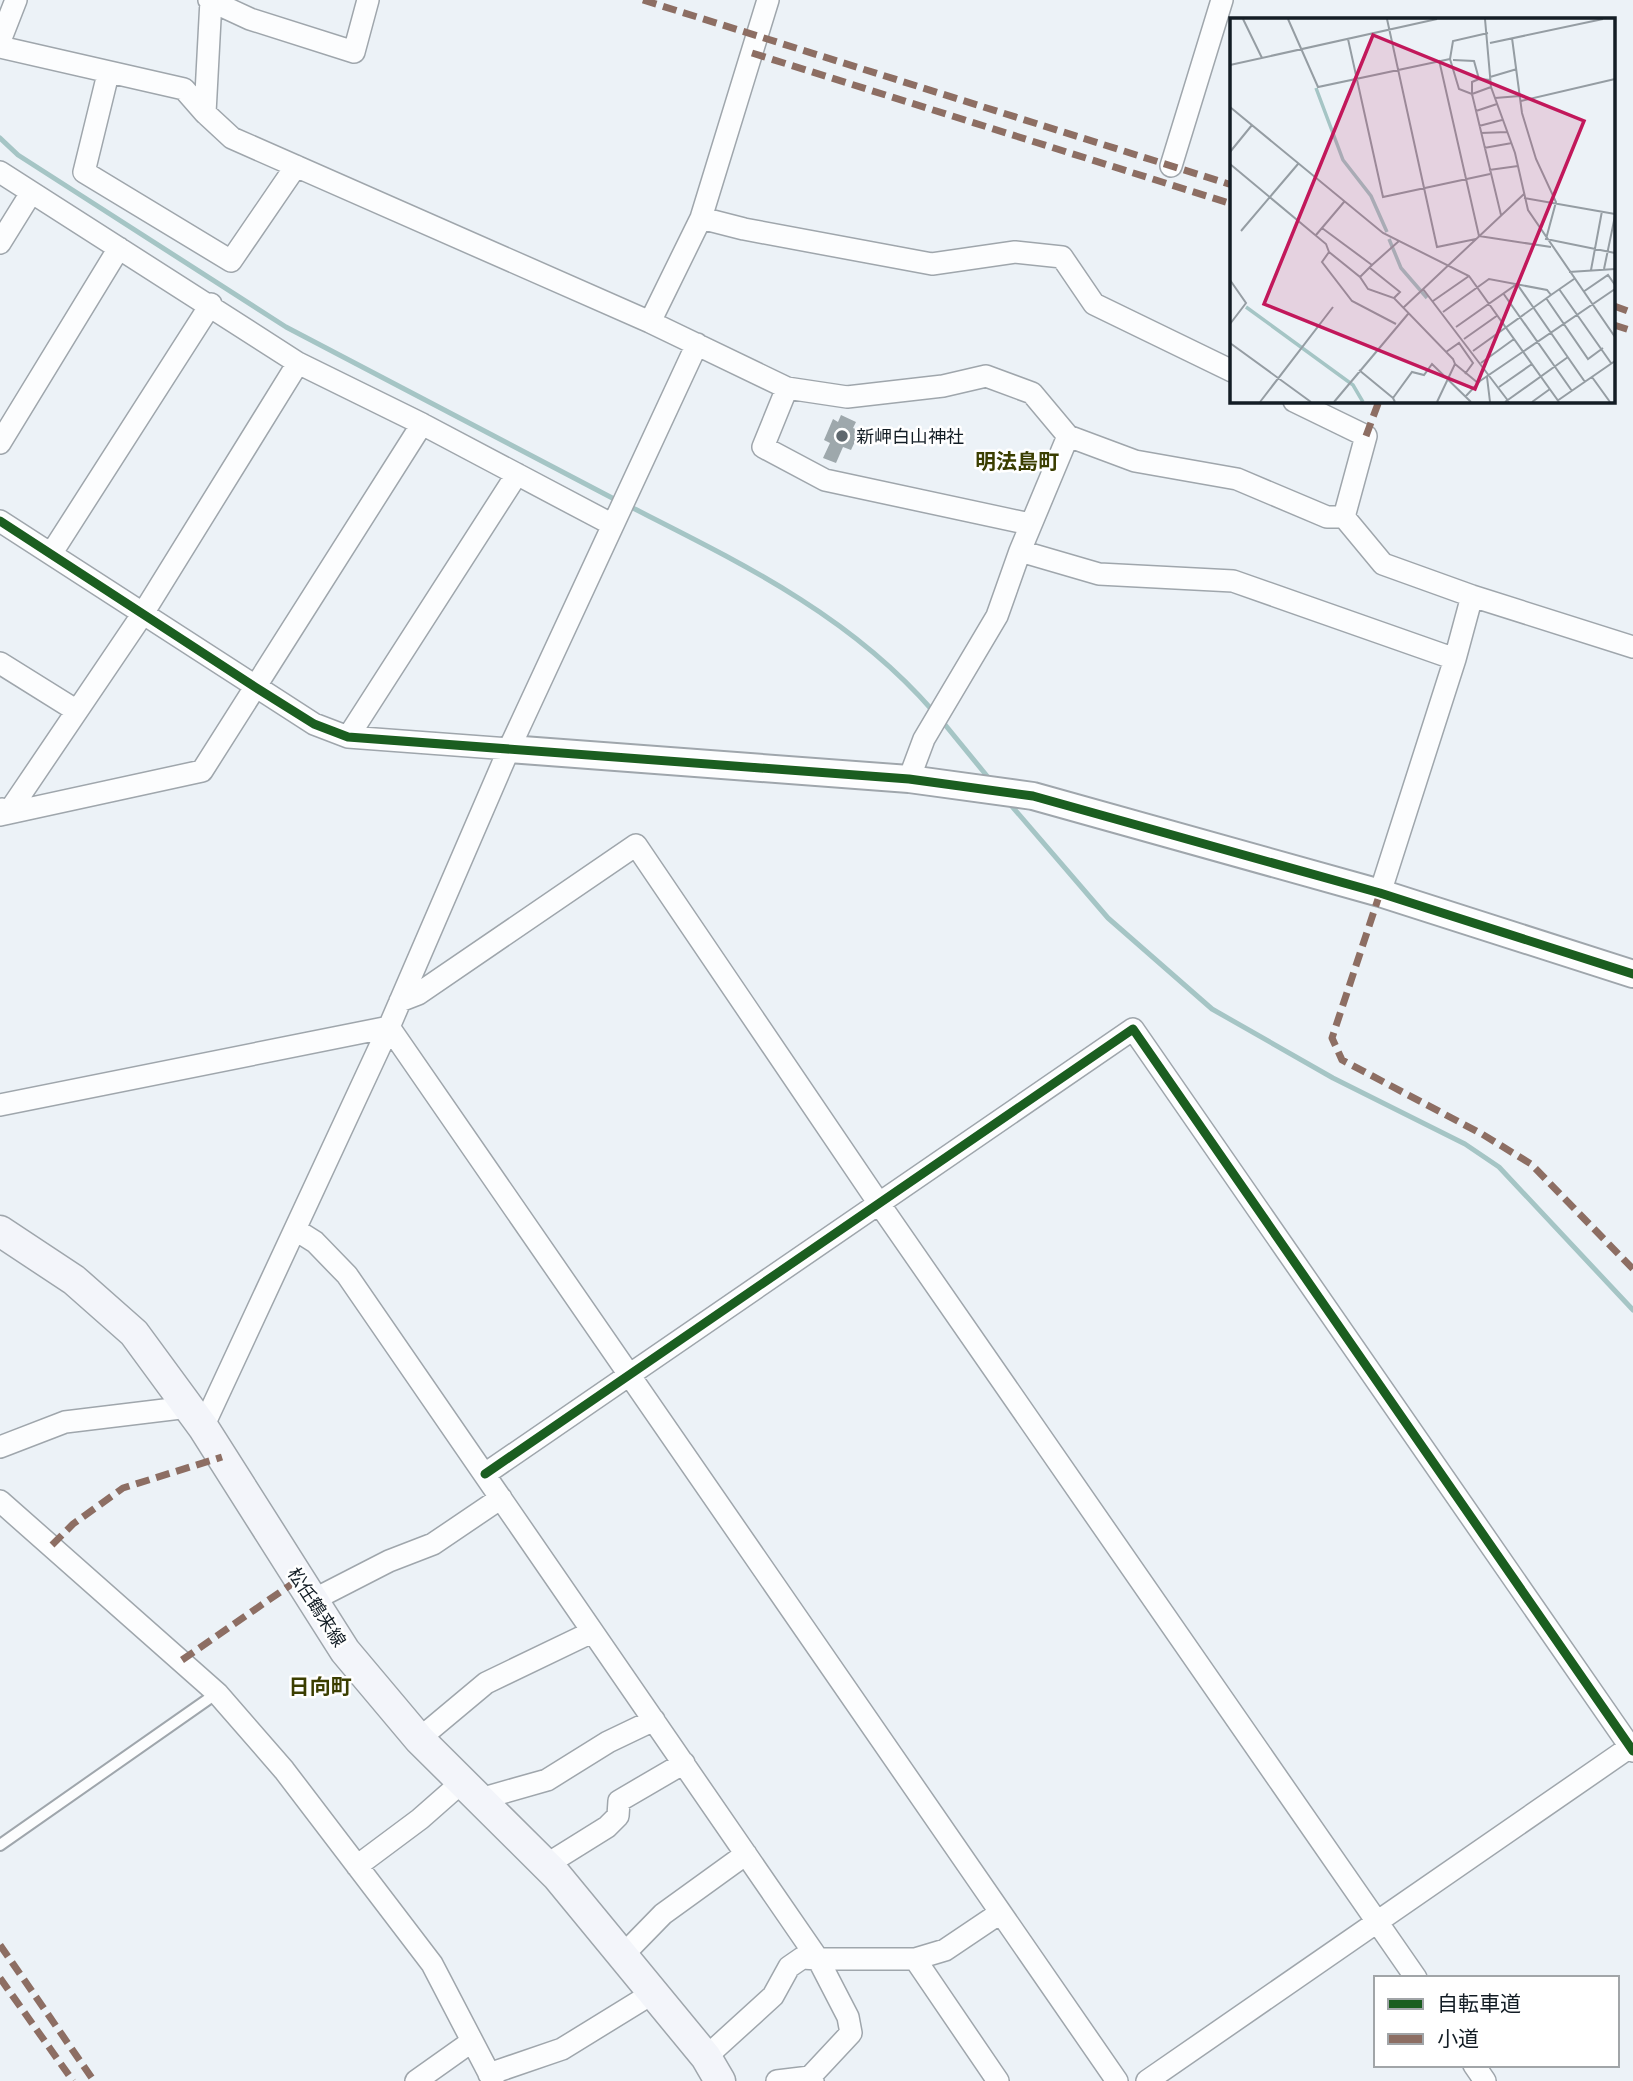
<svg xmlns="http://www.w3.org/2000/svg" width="1633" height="2081" viewBox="0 0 1633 2081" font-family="Mulish,'Noto Sans JP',sans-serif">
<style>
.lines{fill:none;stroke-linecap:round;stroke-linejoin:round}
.stream{stroke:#a5c5c5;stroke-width:5}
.building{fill:#9ea8ac}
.service-casing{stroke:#9fa6ac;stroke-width:14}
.minor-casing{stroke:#9fa6ac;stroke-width:24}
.tertiary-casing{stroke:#9fa6ac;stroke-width:30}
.secondary-casing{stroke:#9fa6ac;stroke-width:33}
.service{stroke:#fcfdfe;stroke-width:10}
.minor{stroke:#fcfdfe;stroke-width:21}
.tertiary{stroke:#fcfdfe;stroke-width:26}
.secondary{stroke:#f3f5fa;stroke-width:30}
.quiet{stroke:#8d6e63;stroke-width:7;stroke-dasharray:14 7;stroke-linecap:butt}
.cycleway-casing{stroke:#fff;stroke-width:13}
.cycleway{stroke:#1b5e20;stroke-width:9}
.poi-dot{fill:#5f686e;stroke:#fff;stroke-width:2.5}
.labels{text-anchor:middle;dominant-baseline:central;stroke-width:5;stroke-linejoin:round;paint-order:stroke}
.poi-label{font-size:18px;fill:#131d25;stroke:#fff;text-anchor:start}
.street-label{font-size:18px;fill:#131d25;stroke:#fff}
.quarter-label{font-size:21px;font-weight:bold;fill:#3b3e00;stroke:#fff}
.inset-river{fill:none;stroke:#a5c5c5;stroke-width:3.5}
.inset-road{fill:none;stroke:#959da3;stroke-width:2}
.view{fill:#c2185b;fill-opacity:0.15;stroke:#c2185b;stroke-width:3.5}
.inset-edge{fill:none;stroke:#131d25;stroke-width:3.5}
</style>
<rect width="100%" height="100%" fill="#ecf2f7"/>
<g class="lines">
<path class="stream" d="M0,138L18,155L286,327L618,501
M627,505C739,562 849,614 933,711
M942,721L987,776
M1010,804L1108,918L1212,1009L1333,1078L1465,1144L1499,1167L1633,1310"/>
</g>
<path class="building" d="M841,415L856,422L853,428L860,431L851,450L843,447L836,463L823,458L830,443L824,440L833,419L838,422Z"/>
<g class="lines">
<defs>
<path id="service" d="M0,1845L217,1693"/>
<path id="minor" d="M209,0L250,19L354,52L368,0
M211,0L205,113L232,138L650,322L787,388L847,397L943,386L986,376L1032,393L1068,436L1135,461L1237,479L1327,517H1344
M0,41L16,0
M0,47L184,89L205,113
M108,74L84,172L231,261L296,166
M1171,166L1222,0
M0,172L298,363L422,424L613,525
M701,218L744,229L932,264L1015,252L1062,257L1094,304L1232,371
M0,243L31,193
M650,322L701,218L768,0
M787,388L763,447L825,480L1030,524
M1294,401L1366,436L1344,517
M1068,436L1020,551L1099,574L1233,581L1455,659
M0,443L119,248
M1344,517L1383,564L1472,596L1633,647
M0,521L314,724L348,737L509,749
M51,554L211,304
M0,663L77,711
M348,737L517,474
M909,779L924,739L997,616L1020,551
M2,809L8,813L142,615L298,363
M0,815L202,771L422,424
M1380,893L1455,659L1472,596
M400,1001L418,994L636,845L878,1202L1416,1978
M389,1027L1117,2081
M0,1105L389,1027
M296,1230L315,1242L347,1275L818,1959H915L998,2081
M203,1427L389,1027L509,749L697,344
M0,1447L65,1422L189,1407
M485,1474L1133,1029L1633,1751
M0,1501L217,1693L284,1770L432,1964L493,2081
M313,1600L389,1561L433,1544L501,1498
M419,1739L486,1683L592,1632
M480,1799L547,1780L608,1742L654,1720
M546,1865L607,1827L618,1816L619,1801L684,1763
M357,1866L420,1819L462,1782
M622,1956L663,1914L746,1854
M915,1959L945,1950L1000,1913
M706,2057L773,1996L789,1967L802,1958L818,1959L848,2017L851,2033L810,2077
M1474,2065L1485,2081
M489,2074L562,2049L653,1993
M416,2081L471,2042
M777,2081L810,2077L813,2081
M1147,2081L1633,1745"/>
<path id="tertiary" d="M509,749L909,779L1033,796L1380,893L1633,974"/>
<path id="secondary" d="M0,1231L74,1280L134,1333L203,1427L345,1651L419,1739L557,1876L706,2057L720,2081"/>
</defs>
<use href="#service" class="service-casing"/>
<use href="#minor" class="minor-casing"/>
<use href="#tertiary" class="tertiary-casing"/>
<use href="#secondary" class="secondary-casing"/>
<use href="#service" class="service"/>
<use href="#minor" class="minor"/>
<use href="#tertiary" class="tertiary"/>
<use href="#secondary" class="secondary"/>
<path class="quiet" d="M643,0L1232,185
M752,53L1232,204
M1614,306L1633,313
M1614,325L1633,331
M1366,436L1379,401
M1380,893L1332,1038L1342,1060L1482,1134L1531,1164L1633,1269
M52,1545L73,1524L123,1488L222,1457
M182,1660L299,1579
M0,1945L94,2081
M0,1978L73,2081"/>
<defs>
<path id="cycleway" d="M0,521L255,687L314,724L348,737L909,779L1033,796L1380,893L1633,974
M485,1474L1133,1029L1633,1751"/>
</defs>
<use href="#cycleway" class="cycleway-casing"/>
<use href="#cycleway" class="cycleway"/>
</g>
<circle class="poi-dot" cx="842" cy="436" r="7"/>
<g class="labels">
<g class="poi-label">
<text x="856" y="436">新岬白山神社</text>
</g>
<g class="street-label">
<text transform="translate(317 1607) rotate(57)">松任鶴来線</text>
</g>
<g class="quarter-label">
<text x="1017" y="461">明法島町</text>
<text x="320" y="1686">日向町</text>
</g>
</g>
<g transform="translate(1230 18)">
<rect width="385" height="385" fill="#ecf2f7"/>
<path class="inset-river" d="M86,70L113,142L141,178L157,214M159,221L171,250L197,280M16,289L123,367L133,384"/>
<path class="inset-road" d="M13,1L32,40M58,1L88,69L220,41M157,1L207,229L246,221M255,1L261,69L285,135L298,192L385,319M258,15L223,23L220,41L229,71L242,76L271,197M282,20L292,95L306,141L326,184L316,221L385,235M118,21L153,179L260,156M260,25L373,1M209,42L249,218M223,42L244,43L249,61L261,62M0,47L207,1M260,59L287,51M249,61L242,64V76L261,69M265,80L290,78M291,83L385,61M0,89L153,215L239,258L329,384M246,93L267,86M249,108L272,102M251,115L277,114M254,130L282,125M0,134L22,107M0,146L96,226L99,234L130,259L138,271L164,280L223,341L225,346L207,384M259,152L288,148M294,180L385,196M92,210L142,247L130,259M11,213L68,146M86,217L114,184M249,218L321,229M99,234L92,244L122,283L166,306M142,247L169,223M140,250L170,274L164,280M374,251L385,198M361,252L372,193M339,254L385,251M0,262L16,285L0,306M193,271L279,384M329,271L381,345M353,274L378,257L385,267M273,275L342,373M316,280L358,341L373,330M203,283L239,258M173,290L294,176M213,294L259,261L317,272L321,277L344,261M226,309L287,266L355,364M234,321L268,297M0,325L81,384M243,333L321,277M216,334L229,325L243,345L235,356M251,345L284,321M225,346L248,365M129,352L163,380M257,359L260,384M362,359L380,384M269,369L302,346M235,379L250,363L385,271M327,383L385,343M30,384L103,289M104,384L178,296M165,384L163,380L182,354L194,357L202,346L241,384M275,384L338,339M302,384L320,371"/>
<path class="view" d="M143,17L354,103L245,371L34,286Z"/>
<rect width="385" height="385" class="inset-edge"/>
</g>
<rect x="1374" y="1976" width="245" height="91" fill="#ffffff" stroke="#a1a5a8" stroke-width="2"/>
<rect x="1388" y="1999" width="35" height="10" fill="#1b5e20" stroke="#a1a5a8" stroke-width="2"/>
<text x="1437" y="2011" font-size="21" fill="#131d25">自転車道</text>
<rect x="1388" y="2034" width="35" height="10" fill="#8d6e63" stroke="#a1a5a8" stroke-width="2"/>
<text x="1437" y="2046" font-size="21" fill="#131d25">小道</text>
</svg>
